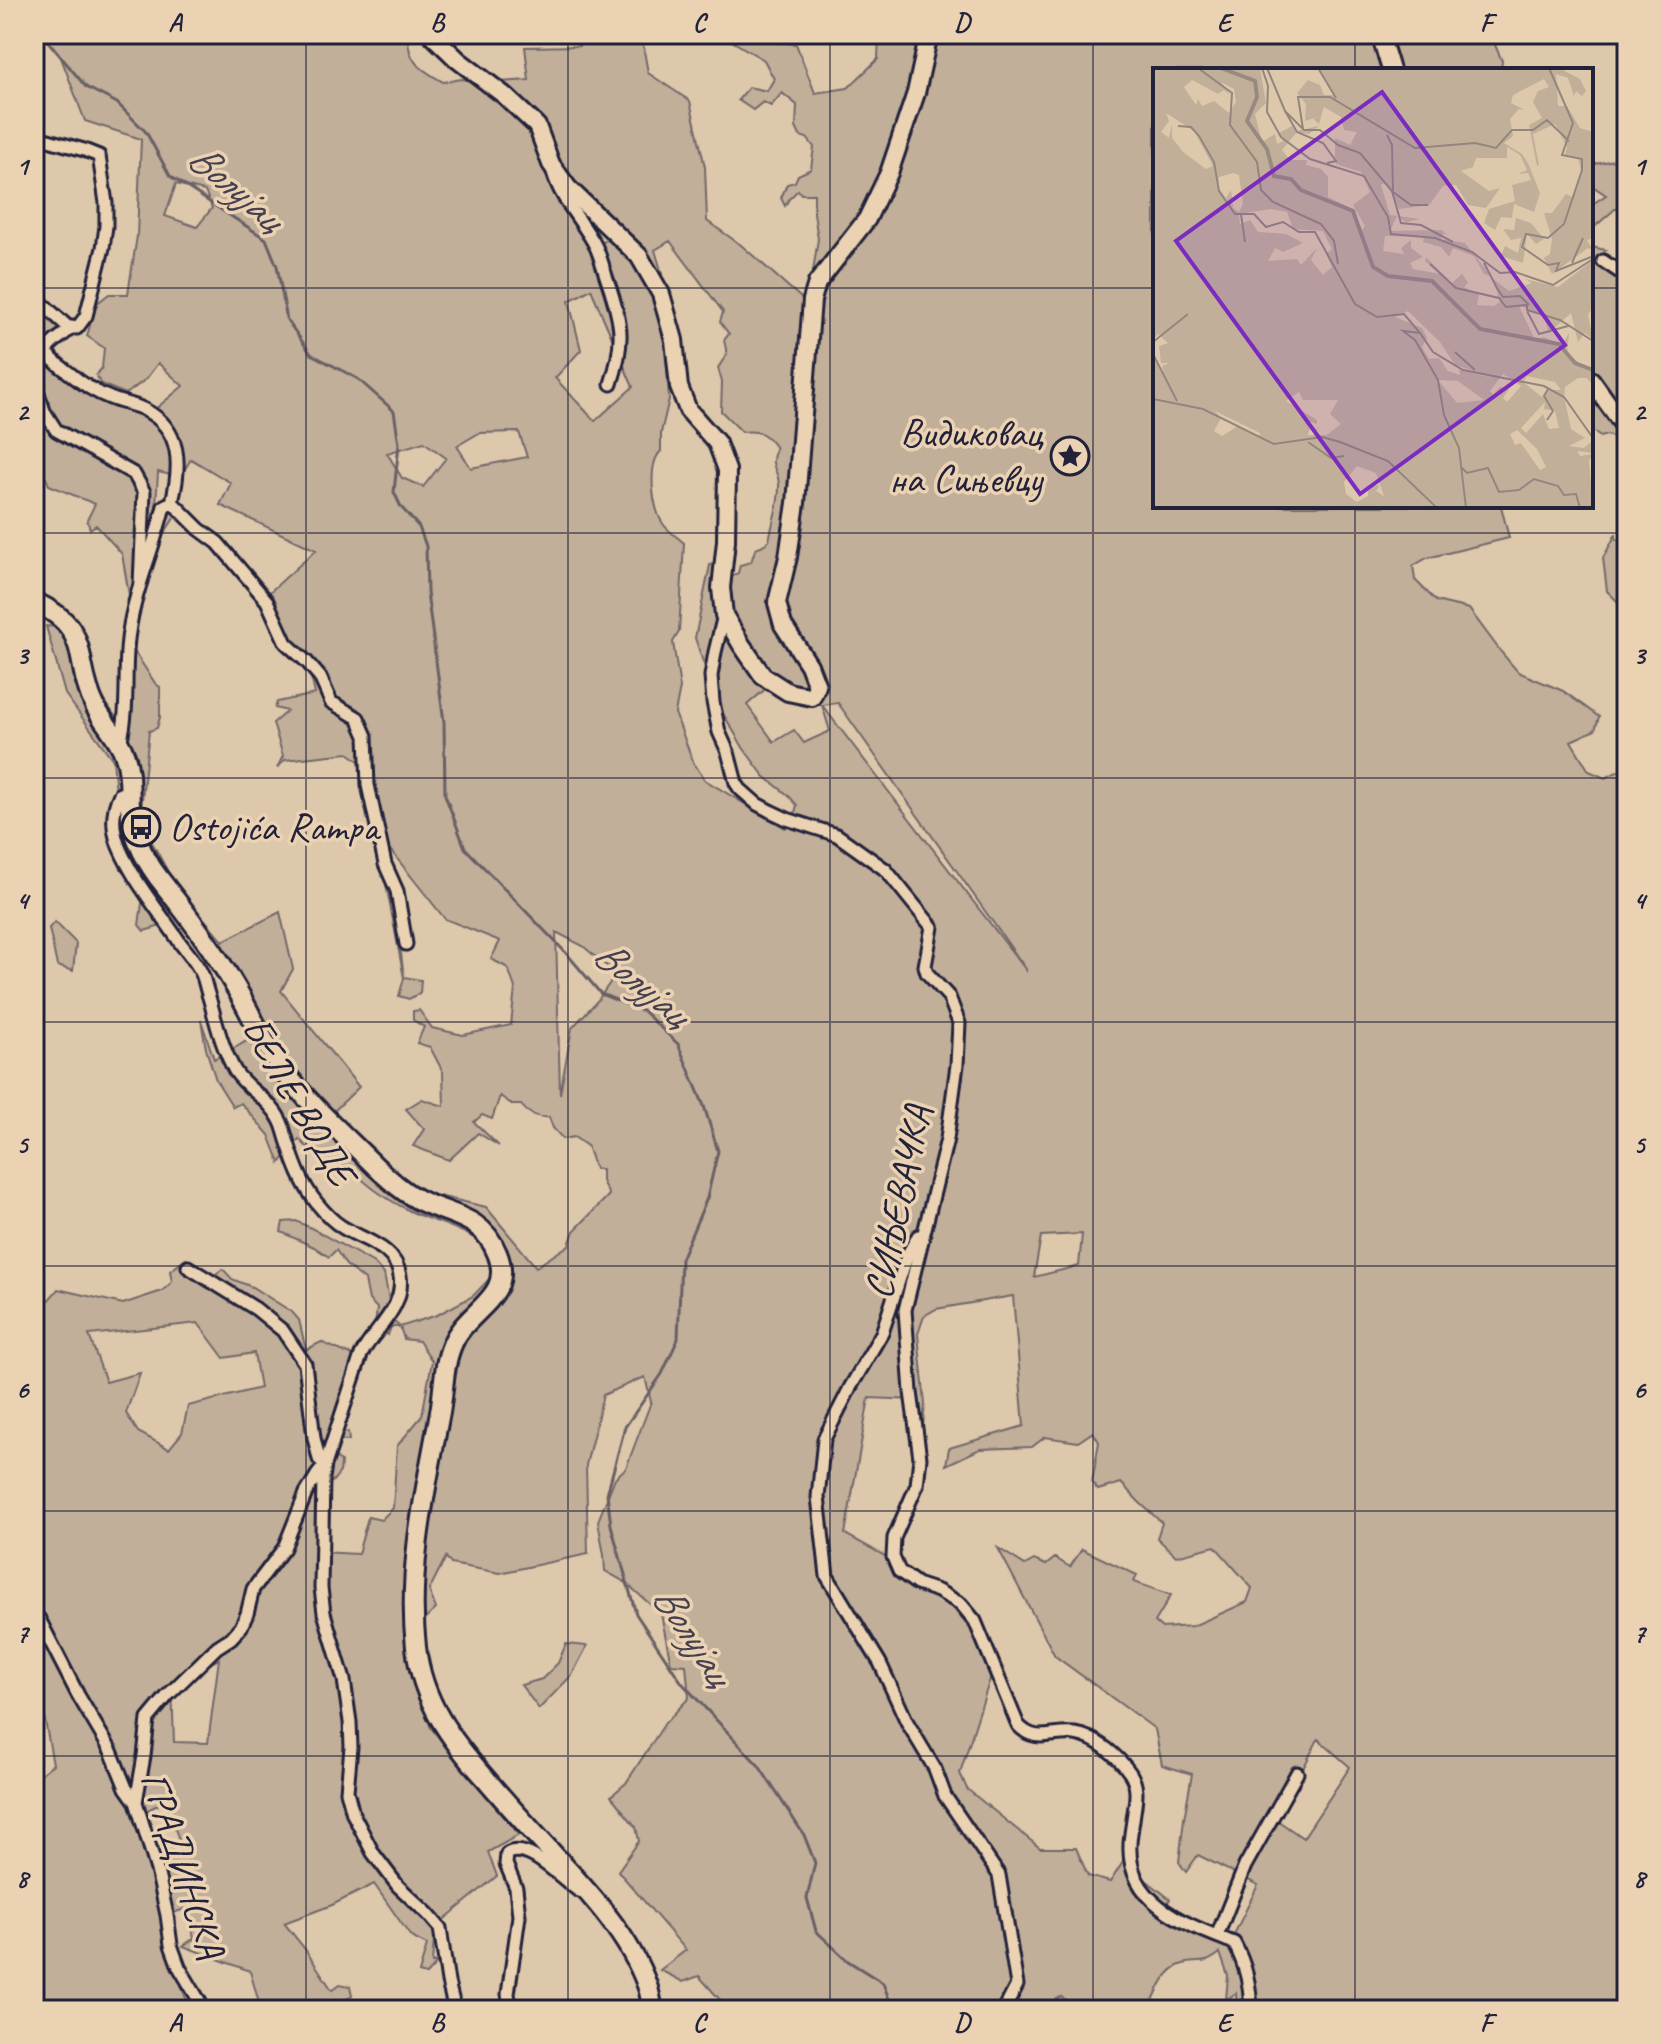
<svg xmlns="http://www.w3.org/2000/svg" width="1661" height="2044" viewBox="0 0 1661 2044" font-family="Caveat,sans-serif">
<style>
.green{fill:#c2af9a;stroke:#72686a;stroke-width:2;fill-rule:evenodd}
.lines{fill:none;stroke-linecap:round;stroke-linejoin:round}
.stream{stroke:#696065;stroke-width:3}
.street-casing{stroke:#22223b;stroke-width:17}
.secondary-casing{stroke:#22223b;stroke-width:22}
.primary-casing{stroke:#22223b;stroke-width:24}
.street{stroke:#ead2b2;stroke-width:11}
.secondary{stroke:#ead2b2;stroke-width:16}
.primary{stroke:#ead2b2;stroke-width:18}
.grid{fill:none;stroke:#22223b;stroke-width:2;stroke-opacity:0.55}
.labels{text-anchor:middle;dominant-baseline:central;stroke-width:7;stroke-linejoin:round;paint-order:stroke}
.poi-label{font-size:40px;fill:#22223b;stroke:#ead2b2;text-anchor:end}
.street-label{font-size:40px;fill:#22223b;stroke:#ead2b2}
.water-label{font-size:42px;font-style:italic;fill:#464150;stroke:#ead2b2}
.inset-river{fill:none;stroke:#998a81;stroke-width:4}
.inset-road{fill:none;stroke:#93867e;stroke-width:2}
.view{fill:#7b2cbf;fill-opacity:0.15;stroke:#7b2cbf;stroke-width:4}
.inset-edge{fill:none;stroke:#22223b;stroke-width:4}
.neatline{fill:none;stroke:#22223b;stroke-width:3}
.grid-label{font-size:26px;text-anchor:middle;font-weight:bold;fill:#22223b}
</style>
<rect width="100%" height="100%" fill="#dec8ab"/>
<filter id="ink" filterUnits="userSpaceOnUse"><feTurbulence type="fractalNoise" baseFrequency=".0125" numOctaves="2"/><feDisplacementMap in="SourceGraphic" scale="16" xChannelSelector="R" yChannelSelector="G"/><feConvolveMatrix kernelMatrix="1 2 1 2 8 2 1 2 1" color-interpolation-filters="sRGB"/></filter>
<g filter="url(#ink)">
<path class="green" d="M43,34H408C407,63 421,69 443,82L462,79L483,83L529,80L525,47L579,46V34H641L648,73L690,101L705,167L707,221L741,245L808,304L818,239L814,213V194H801L798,190L789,199L785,206L781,198L787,184L795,182L798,175L811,169L814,147L807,138L800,136L796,127L797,105L782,93L771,106L763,102L753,110L738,100L749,87L767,91L774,79L764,60L720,34H773L774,42L796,44L815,93L848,88L878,59L879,34H1498L1500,36L1495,45L1502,61L1501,70H1155V506H1501L1509,538L1427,558L1413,566L1415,580L1436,601L1469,609L1501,652L1518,672L1563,691L1599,717L1595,730L1571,741L1589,771L1605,778L1627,767V2010H1237L1236,1993L1226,2000L1228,1976L1220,1953C1202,1967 1202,1959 1183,1964C1164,1969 1156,1994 1149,2010H1083L1061,1997L1036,2010H729L699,1976L683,1982L660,1970L686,1950L618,1871L639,1841L636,1827L611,1796L626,1783L665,1723L689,1698L686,1665L671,1664L661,1614L625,1582L605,1571L604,1555L598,1521L615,1478L626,1468L651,1402L645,1377L603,1395L586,1465L588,1554L500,1573L451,1564L446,1557L429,1590L436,1609L421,1623L431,1701L413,1683L431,1728L519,1835L488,1852L497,1876L435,1927L432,1963L438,1962L426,1975L419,1973L427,1945L411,1937L374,1884L332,1905L284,1923L305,1949L332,1990L340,1984L350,1986L352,1995L338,2005V2010H261L250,1971L183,1946L194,1938L188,1908L170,1914L165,1939L190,2010H34V1779L53,1764L38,1682L34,1683V1301L41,1309L58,1289L123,1304L162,1291L172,1282L170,1271L186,1259L200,1267L211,1277L223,1269L232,1279L252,1287L292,1312L299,1320L306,1350L321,1342L351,1355L358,1356L349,1396L353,1402L350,1411L345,1414L341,1432L348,1433L349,1441L339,1440L333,1455L341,1462L340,1472L332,1482L322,1473L321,1552L358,1554L368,1517L381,1520L393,1508L397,1446L422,1416L432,1361L419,1341L404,1339L400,1327H391L388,1335L375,1326L377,1308L369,1300L365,1280L346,1265L336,1250L329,1257L314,1247L281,1232L283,1222L296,1221L311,1228L374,1263L384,1274L393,1321L400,1327L437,1315L473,1296L492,1276C491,1270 492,1263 490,1257C482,1231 431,1222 410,1211C388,1200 364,1185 349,1165L334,1170L318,1158L299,1139L280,1163L269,1135L241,1103L233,1107L216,1080L206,1049L201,1020L214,1059L254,1037L217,974L172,907L168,924L144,931L139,925L143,896L111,830L116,793L113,760L65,694L46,626L58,627L70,646L81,701L111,742L106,714L92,681L120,724L130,645L155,683L160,687V717L157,728L149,731L140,820L175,885L223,941L280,912L293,969L281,991L359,1087L332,1113L417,1191L486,1207L536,1267L569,1245L574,1231L609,1195L602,1181V1169H595L587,1146L574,1137L563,1139L553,1128L549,1117C538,1118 528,1114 521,1105H513L500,1096L492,1119L482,1115L474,1122L499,1146L478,1133L449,1160L413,1146L424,1129L406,1109L422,1099L444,1106L443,1072L430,1047L417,1043L424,1027L413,1020V1011L419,1010L432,1028L463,1035L511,1025L515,988L508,968L491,959L500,941L445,919L387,846L404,977L421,980L420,993L409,999L399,996L404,978L363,764L348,753L285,760L277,768L283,756L273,723L287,711L275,708L277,702L315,694C311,676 309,660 289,655L271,629C274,620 270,611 263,605L262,599L316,550L220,505L231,483L191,459L180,477L158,472L156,506H173L178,512L165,532L162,531L144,580L134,625L122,554L96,525L90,529L87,520L95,504L49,485L46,478H34V289C48,300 53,312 63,326L61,342L54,352L66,367L113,394L153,411L183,386L158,363L146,379L126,394L101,384L96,375L102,368L104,348L87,336L96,304L109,294H128L137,236L141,139L85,121L60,55ZM525,105L544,123L551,150L575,187L656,277L662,274L655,250L670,241L723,312L720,322L729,334L724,340L727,354L718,368L722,382L721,411L742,432C759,430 766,433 776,448C768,470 778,466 779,484C780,503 772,522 769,541L755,550L751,562L740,565L738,573L726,581L719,562L710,565L695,638L703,662L724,715L744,749L764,776L788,795L797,805L792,825L785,828L705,780L693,762L675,713L680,688L673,642L679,632L684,543C678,537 669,532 664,525C652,510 647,465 661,451V433L669,399L664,319L638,264L611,238L592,247L560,203L553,188ZM176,184L205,191L212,208L197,227L165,216ZM591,289L633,387L595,421L555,378L581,350L569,301ZM519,432L527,457L471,468L457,446L479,433ZM424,442L446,458L423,487L402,478L387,453ZM769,686L822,705L830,731L804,743L794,730L774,742L747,705ZM838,703L1026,969V970L822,705ZM556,932L583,946L616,974L598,1000L572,1028L560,1094ZM1082,1234L1079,1266L1034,1277L1041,1236ZM1013,1296L1024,1426L949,1448L946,1465L980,1449L1032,1447L1045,1437L1078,1442L1093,1432L1099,1442L1092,1483L1098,1490L1121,1483L1139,1502L1162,1523L1157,1538L1176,1556L1215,1546L1252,1588L1247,1602L1193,1626L1162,1628L1155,1622L1171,1595L1134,1582L1137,1575L1082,1549L1070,1567L1055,1558L1046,1565L1034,1560L1025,1565L998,1548L1055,1656L1155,1729L1162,1765L1192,1774L1184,1819L1179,1862L1186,1872L1198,1855L1258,1885L1229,1945L1161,1913L1170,1899L1123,1862L1110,1882L1088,1876L1076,1848H1040L967,1789L960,1773L996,1660L949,1603L887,1557L845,1534L869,1398L916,1400L922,1436L925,1404L918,1334L924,1316L936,1309ZM198,1323L224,1358L254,1353L260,1388L188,1406L182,1433L169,1449L138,1432L126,1413L140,1373L106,1382L89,1335ZM219,1659L208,1743L174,1742L172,1683ZM1318,1739L1350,1767L1303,1838L1277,1820ZM165,1801L179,1840L158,1847L155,1851L144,1812Z
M1627,157V209H1615L1591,230V205L1606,195L1591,185V165Z
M1591,247L1606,250L1602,257L1625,270L1627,268V442L1607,435L1600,437L1594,432H1591Z
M1616,534V539L1627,546V606L1618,602L1607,591L1603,558Z
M55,922L76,943L73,971L57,966L49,928Z
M566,1644L587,1646L572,1675L539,1709L521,1685L542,1679L558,1663Z"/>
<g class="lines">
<path class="stream" d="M42,34L86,87L117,103L146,132L170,176L266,239L277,266L287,320L311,354L358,379L394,411L399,444L394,492L401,507L419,527L426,546L427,592L444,722L445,795L465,848L567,954L601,994L643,1011L678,1044L704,1106L718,1151L707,1198L681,1259L678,1339L662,1374L625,1427L607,1494L611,1525L636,1614L682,1683L759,1766L804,1835L815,1863L807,1898L816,1931L848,1961L883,1983L893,2010"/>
<defs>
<path id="street" d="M34,136L84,150L99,156L106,203V226L103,248L86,316L77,328L71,327
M553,172C561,201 583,221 596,247C601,258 604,271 608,282C622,324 625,341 611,384
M1603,261L1627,277
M34,296L67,326L71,327C64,337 52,340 46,351C51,360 60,366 68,372C81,383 94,392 110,398C121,403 135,404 145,410C182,429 181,466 172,502
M34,350L46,351
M34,381L44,411L56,430L134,474L144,492L140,584
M172,502L199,529L218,543L267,601L286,643L307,662L320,677L331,702L358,718L366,736L368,785L385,864L397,891L406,944
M724,615L715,652L711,676L713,702L719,732L728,752L736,783L740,789L757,804L770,811L787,819L837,835L886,870L932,927L925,966L927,973L949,997L959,1023L957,1065L947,1139L905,1310L911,1392L920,1458L917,1485L894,1538L893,1557L899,1571L917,1584L938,1591L961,1604L975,1621L1018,1725C1036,1745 1052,1731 1075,1734C1096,1737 1118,1756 1130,1773C1140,1789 1135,1802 1133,1820C1132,1828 1130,1837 1130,1845C1127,1905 1189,1925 1234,1943C1246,1965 1250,1985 1251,2010
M120,743C130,707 123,668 129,632C135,589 154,548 164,506L172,502
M129,791L120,794C111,812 112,829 119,847C134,882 160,912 181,944C188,953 197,963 202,974C205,981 206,989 209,997C216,1022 222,1048 235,1071C247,1090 270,1099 280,1120C284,1127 285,1135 288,1143C295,1165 302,1184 316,1202C324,1212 332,1221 342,1227C364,1241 395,1246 400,1276C405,1308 374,1329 361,1355L325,1465L323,1478L321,1588L324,1613L344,1680L350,1722L351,1747L347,1791L353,1814L373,1853L398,1886L428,1914L440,1928L448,1982L455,2010
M918,1236L907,1256L882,1333L851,1386L824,1439L818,1497L827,1576L880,1663L907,1722L935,1769L945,1796L999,1875L1017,1985L1004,2010
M34,1614L39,1619L78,1695L111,1751L126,1788L136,1802L157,1870L167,1915L171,1945L179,1967L200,2002V2010
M136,1802L144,1756L148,1719L168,1695L217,1647L231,1638L241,1627L247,1614L253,1589L284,1548L306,1493L317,1475L325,1465L319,1459L314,1438L305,1364L283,1331L256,1309L188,1267
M1217,1936L1245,1866L1297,1773
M511,2010L508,1994L519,1916L516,1888L506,1864L507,1854C528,1841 561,1879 579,1891"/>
<path id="secondary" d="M431,34L458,60L504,95L537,126L551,164L568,188L639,256L661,294L674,340L679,387L688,410L717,443L727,470L726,541L721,588L724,615L741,644L763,676L788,692L812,697L817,686L809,665L783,625L777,603L788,557L796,503L812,300L817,283L867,219L889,173L916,93L929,34
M1380,34L1391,70
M1591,380L1627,430"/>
<path id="primary" d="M34,602C94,628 72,660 95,706C103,723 119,737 125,756C131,772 129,790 130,807C132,832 143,857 158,877C186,913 213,948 236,988C252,1015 263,1044 282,1069C309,1104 344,1135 376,1167C390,1180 405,1194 423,1202C453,1216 483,1217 497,1253C516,1298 465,1310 452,1345C443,1366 444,1390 440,1412C426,1488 407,1568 416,1647C422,1701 451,1740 486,1779C508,1805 531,1830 554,1855C589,1893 629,1935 647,1985C650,1993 651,2002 653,2010"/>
</defs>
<use href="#street" class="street-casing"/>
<use href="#secondary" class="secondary-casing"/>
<use href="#primary" class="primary-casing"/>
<use href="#street" class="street"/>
<use href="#secondary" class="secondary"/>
<use href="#primary" class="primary"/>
</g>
</g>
<path class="grid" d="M306,34V2010M568,34V2010M830,34V2010M1093,34V2010M1355,34V70M34,288H1155M1591,288H1627M1355,506V2010M34,533H1627M34,778H1627M34,1022H1627M34,1266H1627M34,1511H1627M34,1756H1627"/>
<defs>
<symbol id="sight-ring" viewBox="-11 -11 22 22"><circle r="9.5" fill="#ead2b2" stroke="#22223b" stroke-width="1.5"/><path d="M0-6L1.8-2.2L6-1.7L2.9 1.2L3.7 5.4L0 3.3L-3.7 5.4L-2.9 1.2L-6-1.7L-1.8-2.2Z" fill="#22223b"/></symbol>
<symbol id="bus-ring" viewBox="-11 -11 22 22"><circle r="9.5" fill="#ead2b2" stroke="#22223b" stroke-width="1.5"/><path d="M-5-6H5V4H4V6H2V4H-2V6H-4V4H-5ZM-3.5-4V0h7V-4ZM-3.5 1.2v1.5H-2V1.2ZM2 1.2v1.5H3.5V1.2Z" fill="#22223b"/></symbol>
</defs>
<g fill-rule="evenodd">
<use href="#sight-ring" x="1048" y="434" width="44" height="44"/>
<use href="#bus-ring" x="119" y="805" width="44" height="44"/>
</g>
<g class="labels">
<g class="poi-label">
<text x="1042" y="433">Видиковац<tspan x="1042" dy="46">на Сињевцу</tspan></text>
<text x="169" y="827" text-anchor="start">Ostojića Rampa</text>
</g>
<g class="street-label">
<text transform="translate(299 1101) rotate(60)">БЕЛЕ ВОДЕ</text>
<text transform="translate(898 1202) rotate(-78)">СИЊЕВАЧКА</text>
<text transform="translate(183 1865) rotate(72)">ГРАДИНСКА</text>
</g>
<g class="water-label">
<text transform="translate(236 187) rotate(41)">Волујац</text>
<text transform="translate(642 983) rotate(40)">Волујац</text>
<text transform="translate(693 1635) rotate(57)">Волујац</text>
</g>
</g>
<g transform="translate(1153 68)">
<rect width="440" height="440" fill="#dec8ab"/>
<path d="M0,0H107L113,35L102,46L109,74L122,66L124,76L130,73L126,65L139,58L143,63L166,58L156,66L144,64L129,82L137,92H154L153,97L168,101L175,109V129L202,142L208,164L212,158L200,137L217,124L208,104L183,96L182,89V70L197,77L204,64L191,62L188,49L171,39L166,56L160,51L167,48L152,53L153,36L144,25L155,12L167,17L171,27H180L165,0H406L427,11L433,23L429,28L423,23L421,28L415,10L403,6L405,38H414L427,60L440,64V170L434,172L440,182L435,180L399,206L391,190L397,186L399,171L391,145H399L413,126L419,129L428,103L425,90L412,88L414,79L402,56L380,66L386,97L384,98L376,57L389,50L380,34L385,23L396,19L391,11L360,27L358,35L372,42L366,41L357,51L360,68L351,75L369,86L375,95L387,125L381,144L361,136L359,150L348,149L342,162L331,155L336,141L362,133L359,117L378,112L375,105L365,106L374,102L367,87L354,79V90H323L320,99L308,103L336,123L347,120L333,140L315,137L303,117L290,118L276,137L246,141L233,114L228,117L237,147L267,151L253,154L244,148L237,163L289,162L296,168L291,165L288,171L312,175L338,208L331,206L321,188L300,180L296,189L288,179L270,174L271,169L232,168L230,183L251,186L248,180L258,172V180L270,189L257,195L260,201L287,206L272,193L273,189L299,215L309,206L315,215L311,219L326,226L324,237L341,238L347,234L340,211L356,223L379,215L372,211L405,219L440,192V239L435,247L440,272L432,265L425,274L418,245L396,265L390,246L366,238L382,272L391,269L409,277L416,265L414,285L431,299H440V318L434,310H425L412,319L411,328L418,361L432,370L416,378L431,380L439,373L440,385L424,383L427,388L440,386L436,393L440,440H0V288L11,305L9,298L16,295H8L6,278L15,275L5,266L0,272ZM39,12L65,26L71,22L77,27L68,14L81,21L83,34L76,45L61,33L49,38L45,31L43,37L31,19ZM13,45L41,63L60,98L53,101L30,84L19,70V56L16,70L8,64L16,53ZM80,105L86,107L90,136L86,144L80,140L78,122L73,130L65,119L66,109ZM118,141L134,144L140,161L170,163L179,181L173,186L179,199L170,207L158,192L164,180L148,197L144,191L115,193L122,180L130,184L150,175L133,166L105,164L97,152L87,156L86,146ZM255,243L287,274L302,297L341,310L306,302L307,307L295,303L286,290L276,291L269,279L274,270L269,260L242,249ZM350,306L368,318L354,334L350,330L356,321L347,319L340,327L337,323ZM374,308L402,314L408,322H395L389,329L370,314ZM285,312L305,313L331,332L304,335ZM146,324L150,332H185L177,346L188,356L174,367H155L157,360L162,364L166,360L161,362L152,352L164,356V352L133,333ZM392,334L391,341L402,343L406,360L396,361L390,346L373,365L368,360ZM62,343L107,365L106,368L85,358L69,368L61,363L68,350ZM364,362L384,381L393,399L387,402L368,375L362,377L357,366ZM204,398L223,405L231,428L223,423L227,417L215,418V428L204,434L193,426L191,414ZM363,150L378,155L391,171L383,176L374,166L370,195L348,188L352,178L365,185L368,170L358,172L350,161L361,162Z" fill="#c2af9a" fill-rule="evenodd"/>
<path class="inset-river" d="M68,0L102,13L104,29L94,53L114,81L121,108L138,111L148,122L200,143L220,199L235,208L279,213L327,261L406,276L422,295L440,302"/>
<path class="inset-road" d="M45,0L79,25L77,57L104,94L108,122L120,134L168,156L181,173L185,196M109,0L115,18L114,44L128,69L157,91L211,108L235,149L238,166L282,170L319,184L347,205L362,204L400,217L440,191M114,0L132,43M165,0L183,30M396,0L420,55L409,87L429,91V102L411,156L395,170L373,166L369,179L395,197L406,195L403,203L438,189M25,58L38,59L46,68L61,94L66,123L82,146H101L113,159L130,154L146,164H162L202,236L224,249L251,246L267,265M150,61L145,29H177L262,80L322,75L343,80L359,62H380L394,52L416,73M234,67L239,77L240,124L258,137H275M174,95L183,93L170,75L144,64L132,43L151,62H167L185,77L207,85L239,123L248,155L268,157L300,174M88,146L92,174M331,195L343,218M419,195L430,170M277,196L303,220L346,230L353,239L374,237V242L407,252L440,273M342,217L350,229L367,228L376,237M374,243L386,266L415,258M0,274L35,246M302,284L322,302M0,286L24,333M0,331L50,341L121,376L169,369L187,374L235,393L284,440M394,352L400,343L391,328L395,321M155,374L178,390L191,388M308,399L314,405L335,400L346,424L366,422L381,411L405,418L411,427L423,426L427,440M313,440L306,380L291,347L285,312L262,272L250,263L267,265L280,284L310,302L391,318L411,329L440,370"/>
<path class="view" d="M229,24L412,277L207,426L23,173Z"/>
<rect width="440" height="440" class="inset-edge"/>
</g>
<rect width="1661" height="2044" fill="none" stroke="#ead2b2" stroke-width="88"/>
<rect x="44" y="44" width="1573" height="1956" class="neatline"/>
<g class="grid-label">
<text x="175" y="31">A</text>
<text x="437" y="31">B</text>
<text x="699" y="31">C</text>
<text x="962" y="31">D</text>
<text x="1224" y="31">E</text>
<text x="1486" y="31">F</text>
<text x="22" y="175">1</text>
<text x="1639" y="175">1</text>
<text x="22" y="420">2</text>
<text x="1639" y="420">2</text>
<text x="22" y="664">3</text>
<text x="1639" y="664">3</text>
<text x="22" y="909">4</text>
<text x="1639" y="909">4</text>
<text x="22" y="1153">5</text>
<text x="1639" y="1153">5</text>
<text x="22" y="1398">6</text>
<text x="1639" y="1398">6</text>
<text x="22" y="1642">7</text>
<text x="1639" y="1642">7</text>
<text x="22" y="1887">8</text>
<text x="1639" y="1887">8</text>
<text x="175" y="2031">A</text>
<text x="437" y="2031">B</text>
<text x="699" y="2031">C</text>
<text x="962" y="2031">D</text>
<text x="1224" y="2031">E</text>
<text x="1486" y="2031">F</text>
</g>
</svg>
